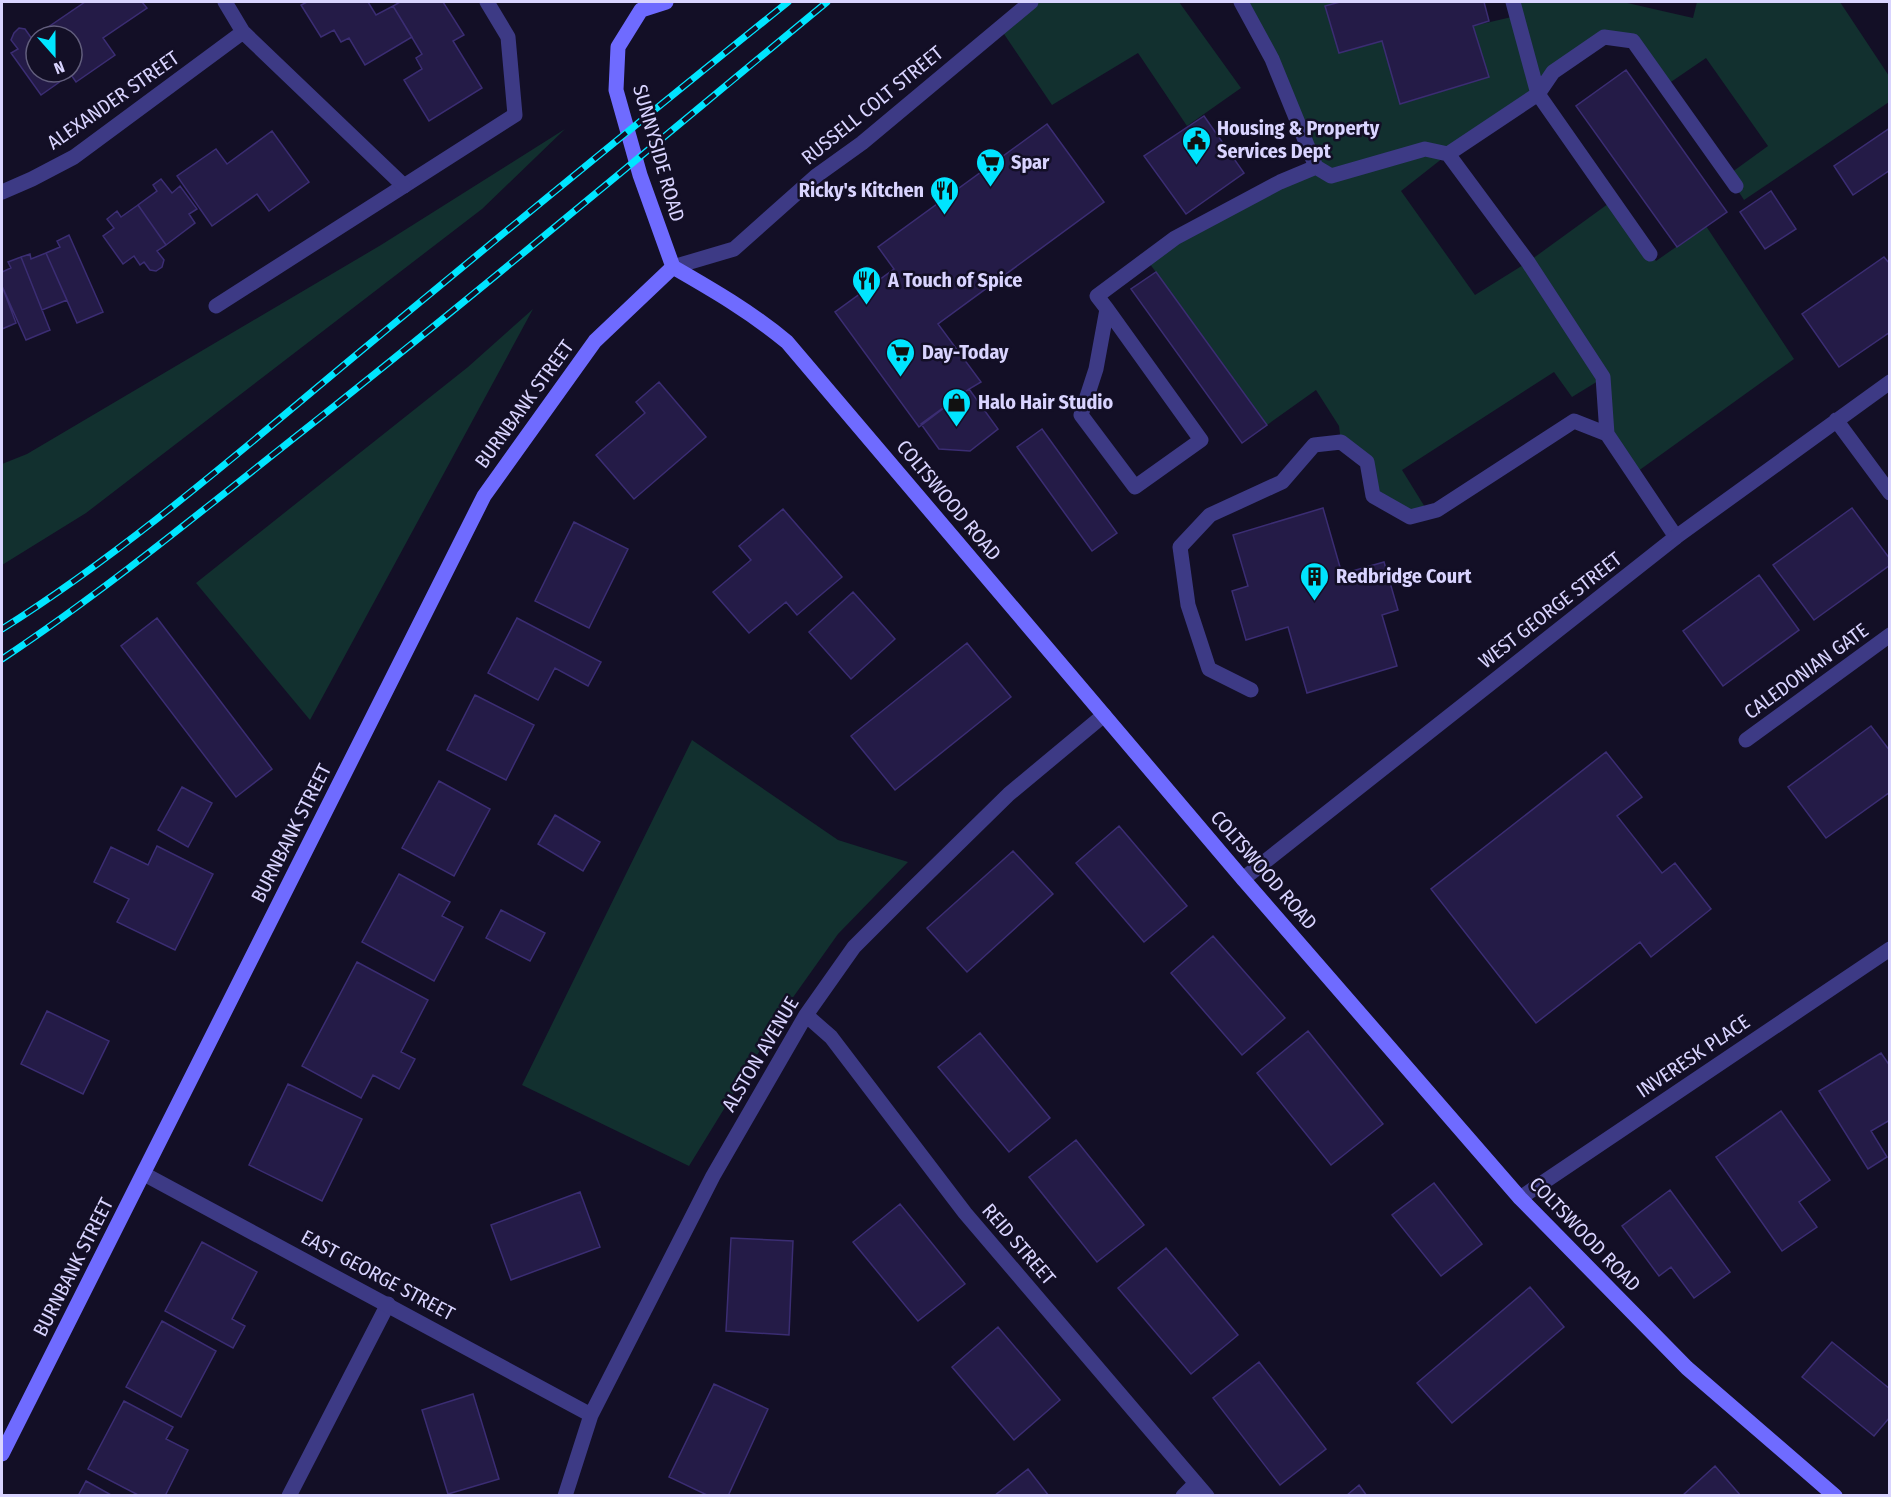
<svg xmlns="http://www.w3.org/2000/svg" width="1891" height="1497" viewBox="0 0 1891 1497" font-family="'Fira Sans Condensed',sans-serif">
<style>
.green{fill:#12302f}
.building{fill:#241b47;stroke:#3b2d73;stroke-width:1.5}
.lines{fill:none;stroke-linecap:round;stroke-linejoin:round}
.lane{stroke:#3d3a85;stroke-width:15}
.street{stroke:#3d3a85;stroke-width:15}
.secondary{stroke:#6f6bff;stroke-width:15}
.rail-casing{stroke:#00e5ff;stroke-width:7}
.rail{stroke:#130f26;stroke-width:4.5;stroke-dasharray:14;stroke-linecap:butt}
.labels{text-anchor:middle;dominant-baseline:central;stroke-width:5;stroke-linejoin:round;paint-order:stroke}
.street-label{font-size:20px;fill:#d9d4ff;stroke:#130f26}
.poi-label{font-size:20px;font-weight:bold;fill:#d9d4ff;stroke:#130f26;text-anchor:start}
</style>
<rect width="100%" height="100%" fill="#130f26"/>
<path class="green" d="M1031,2H1179L1241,88L1187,126L1138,53L1052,105L1000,28Z
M1241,2H1340L1325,6L1339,53L1382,41L1401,104L1489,77L1473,26L1516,16L1513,2H1623L1693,18L1697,2H1840L1889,76V102L1744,200L1728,175L1768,146L1706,58L1665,86L1633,41L1604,37L1538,94L1448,154L1401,191L1475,295L1528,262L1612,201L1656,261L1706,226L1794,359L1634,474L1607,434L1603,378L1572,397L1554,372L1402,470L1428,512L1410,517L1373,496L1367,462L1341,442L1339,426L1316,390L1267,425L1147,260L1315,167Z
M565,129L482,209L86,513L2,565V464L27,454L381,245Z
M533,309L310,720L196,583L468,367Z
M692,740L838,840L908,862L838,934L789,1003L689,1166L522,1085Z"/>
<path class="building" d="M85,2H142L147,8L103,38L115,55L76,82L69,72H72V36H43L41,32Z
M307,2H368L376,15L393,6L412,37L365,65L349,38L341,42L334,30L321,37L301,5Z
M400,2H443L464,35L453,41L482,88L429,121L404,80L422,69L416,58L422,54L393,6Z
M1340,2H1484L1489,21L1473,26L1489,77L1400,104L1382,41L1339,53L1325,6Z
M19,28L25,29L32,39L41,32L43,36H36V72H69L71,74L41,95L11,53L18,49L11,40L14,33Z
M1626,70L1727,212L1677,247L1576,106Z
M1204,116L1244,173L1186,214L1144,156Z
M1047,124L1104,202L938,324L981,382L969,389L919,427L835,312L894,269L878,247Z
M1890,128V170L1853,195L1834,166Z
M272,131L309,182L269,211L257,194L212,226L177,176L216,149L227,164Z
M161,179L172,193L180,186L197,209L189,214L195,223L166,245L138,205L157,191L153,185Z
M1771,191L1796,229L1765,249L1740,212Z
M138,205L166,245L157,251L164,260L162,267L156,271L150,270L144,262L140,265L134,256L123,264L103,236L114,228L107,219L117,211L121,217Z
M69,235L103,312L77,323L46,253L60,247L57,241Z
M46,253L67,300L42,310L21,257L30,254L31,259Z
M21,257L50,330L26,340L2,286V272L11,268L8,262Z
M1884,257L1890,264V332L1839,367L1802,314Z
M1156,272L1267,425L1242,443L1131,289Z
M2,286L16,323L2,329Z
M659,382L706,437L634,499L596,455L645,413L636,402Z
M969,389L998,429L970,451L939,449L921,424Z
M1042,429L1117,533L1092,551L1017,447Z
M1323,508L1342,574L1384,562L1398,610L1382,615L1397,666L1307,693L1288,627L1246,640L1232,591L1248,586L1233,535Z
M1852,508L1890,559V565L1814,620L1773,565Z
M783,509L842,577L797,615L786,602L749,633L713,592L751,560L739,546Z
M574,522L628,549L589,628L535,601Z
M1759,575L1799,630L1723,686L1683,631Z
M853,592L895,639L851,679L809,632Z
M157,618L272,769L236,797L121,646Z
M517,618L601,662L588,686L555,668L538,700L488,673Z
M967,643L1011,697L895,790L851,736Z
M475,695L534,725L506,780L447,750Z
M1871,726L1890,751V792L1826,838L1788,787Z
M1606,752L1642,797L1617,816L1662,873L1675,863L1711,909L1651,957L1640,942L1536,1023L1431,889Z
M439,781L490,809L454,876L402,848Z
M182,787L212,803L188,847L158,830Z
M555,815L600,842L583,871L538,844Z
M1119,826L1187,906L1144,942L1076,863Z
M157,846L213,874L175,950L117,922L129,899L94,882L111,847L148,865Z
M1013,851L1053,894L967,972L927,928Z
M399,874L450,902L442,916L463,927L434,981L362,942Z
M501,910L545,933L530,961L486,938Z
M1213,936L1285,1018L1242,1055L1171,973Z
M357,962L428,1000L401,1052L415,1059L399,1089L373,1075L361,1098L302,1066Z
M47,1011L109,1041L83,1094L21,1064Z
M1308,1031L1383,1124L1331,1165L1257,1073Z
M980,1033L1050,1118L1009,1152L938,1067Z
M1881,1053L1890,1066V1120L1871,1131L1887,1157L1868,1169L1819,1091Z
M288,1084L362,1119L322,1201L249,1165Z
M1781,1111L1830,1180L1799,1202L1817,1227L1782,1251L1716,1157Z
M1076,1140L1144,1225L1097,1262L1029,1177Z
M1434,1183L1482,1244L1441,1276L1392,1215Z
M1670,1190L1730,1272L1694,1298L1671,1267L1659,1276L1622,1226Z
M580,1192L600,1247L511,1280L491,1225Z
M900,1204L965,1284L918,1321L853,1242Z
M731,1238L793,1241L789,1335L726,1331Z
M202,1242L257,1272L232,1319L245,1326L233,1348L165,1311Z
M1166,1248L1238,1335L1191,1374L1118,1288Z
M1530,1287L1564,1327L1452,1423L1417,1383Z
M162,1321L216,1351L181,1417L126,1387Z
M998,1327L1060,1400L1014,1440L952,1367Z
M1832,1342L1890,1389V1417L1874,1436L1802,1377Z
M1259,1362L1326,1449L1280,1485L1213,1398Z
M714,1384L768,1409L728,1496H709L669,1477Z
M473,1394L499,1479L448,1494L422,1410Z
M124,1401L173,1427L166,1439L188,1450L165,1496H140L88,1469Z
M1715,1466L1741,1496H1682Z
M1028,1469L1049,1496H994Z
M86,1481L113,1496H78Z
M1359,1485L1367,1496H1346Z"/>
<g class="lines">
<path class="lane" d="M1241,2L1272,59L1316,167L1331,176L1425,149L1448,154L1528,262L1603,377L1607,434L1676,537
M1513,2L1538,94L1650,254
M1448,154L1538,94L1553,72L1604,37L1633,41L1736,186
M216,306L515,115L508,37L487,2
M1107,309L1096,369L1081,415L1135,487L1201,440L1107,309L1097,296L1175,238L1280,182L1316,167
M1251,690L1209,669L1188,605L1180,547L1210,515L1282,482L1314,445L1341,442L1367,462L1373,496L1410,517L1437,510L1574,421L1607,434
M289,1496L388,1304"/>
<path class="street" d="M243,32L404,186
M2,192L32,179L74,157L243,32L225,2
M673,267L734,249L816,176L862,143L1031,2
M1836,420L1890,493
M1746,740L1890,635
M1243,879L1676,537L1890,382
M806,1015L831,1037L965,1213L1207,1496
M144,1174L591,1415
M1520,1198L1890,949
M565,1496L591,1415L713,1176L806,1015L854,947L908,893L1009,794L1104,715
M1183,1496L1196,1483"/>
<path class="secondary" d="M666,2L641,10L618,47L616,90L640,175L673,267
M673,267C713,290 751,312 787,342L1243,879L1520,1198L1687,1368L1835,1496
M2,1454L484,496L595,341L673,267"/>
<defs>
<path id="rail" d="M2,629C126,551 237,454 350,360C495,240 641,120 788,2
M2,659C103,592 198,514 294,438C474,296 650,148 827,2"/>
</defs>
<use href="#rail" class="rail-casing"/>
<use href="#rail" class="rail"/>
</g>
<defs>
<symbol id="civic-pin" viewBox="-11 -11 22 30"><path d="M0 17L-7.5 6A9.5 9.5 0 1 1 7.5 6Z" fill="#00e5ff" stroke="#130f26"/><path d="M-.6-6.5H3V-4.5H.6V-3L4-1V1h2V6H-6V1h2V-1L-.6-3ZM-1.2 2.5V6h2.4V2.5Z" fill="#111"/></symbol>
<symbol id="supermarket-pin" viewBox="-11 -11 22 30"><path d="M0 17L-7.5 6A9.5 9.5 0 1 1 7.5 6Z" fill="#00e5ff" stroke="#130f26"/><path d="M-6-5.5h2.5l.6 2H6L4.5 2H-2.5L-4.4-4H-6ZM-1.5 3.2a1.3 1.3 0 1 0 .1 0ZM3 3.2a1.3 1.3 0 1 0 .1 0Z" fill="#111"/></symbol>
<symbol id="restaurant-pin" viewBox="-11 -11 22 30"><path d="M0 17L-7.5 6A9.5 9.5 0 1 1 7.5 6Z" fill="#00e5ff" stroke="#130f26"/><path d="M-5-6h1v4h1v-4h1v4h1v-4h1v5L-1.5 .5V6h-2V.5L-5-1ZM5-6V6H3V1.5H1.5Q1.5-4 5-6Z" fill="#111"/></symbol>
<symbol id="shop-pin" viewBox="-11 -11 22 30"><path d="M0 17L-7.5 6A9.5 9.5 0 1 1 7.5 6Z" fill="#00e5ff" stroke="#130f26"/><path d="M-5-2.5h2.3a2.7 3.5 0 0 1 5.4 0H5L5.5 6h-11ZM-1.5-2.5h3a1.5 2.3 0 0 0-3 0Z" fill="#111"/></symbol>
<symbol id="building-pin" viewBox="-11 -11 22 30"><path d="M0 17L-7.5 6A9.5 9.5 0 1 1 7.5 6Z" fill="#00e5ff" stroke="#130f26"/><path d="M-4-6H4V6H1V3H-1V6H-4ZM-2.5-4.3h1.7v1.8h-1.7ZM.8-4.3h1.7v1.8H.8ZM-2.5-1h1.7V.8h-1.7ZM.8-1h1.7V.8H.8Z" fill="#111"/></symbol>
</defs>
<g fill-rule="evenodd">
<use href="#civic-pin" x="1180" y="124" width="33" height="45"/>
<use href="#supermarket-pin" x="974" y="146" width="33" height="45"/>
<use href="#restaurant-pin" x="928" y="174" width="33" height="45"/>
<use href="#restaurant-pin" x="850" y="264" width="33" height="45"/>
<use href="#supermarket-pin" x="884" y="336" width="33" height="45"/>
<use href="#shop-pin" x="940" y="386" width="33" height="45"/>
<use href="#building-pin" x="1298" y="560" width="33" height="45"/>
</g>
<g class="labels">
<g class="street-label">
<text transform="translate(113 100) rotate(-35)">ALEXANDER STREET</text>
<text transform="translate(872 105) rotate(-39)">RUSSELL COLT STREET</text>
<text transform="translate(659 153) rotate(74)">SUNNYSIDE ROAD</text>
<text transform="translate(524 404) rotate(-54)">BURNBANK STREET</text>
<text transform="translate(949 500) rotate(50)">COLTSWOOD ROAD</text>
<text transform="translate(1550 610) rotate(-38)">WEST GEORGE STREET</text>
<text transform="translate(1806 671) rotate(-36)">CALEDONIAN GATE</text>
<text transform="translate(291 833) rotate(-63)">BURNBANK STREET</text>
<text transform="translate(1264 870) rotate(49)">COLTSWOOD ROAD</text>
<text transform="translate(760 1054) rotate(-59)">ALSTON AVENUE</text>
<text transform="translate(1693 1056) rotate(-34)">INVERESK PLACE</text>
<text transform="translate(1585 1234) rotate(46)">COLTSWOOD ROAD</text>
<text transform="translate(1019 1244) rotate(49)">REID STREET</text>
<text transform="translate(73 1267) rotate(-63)">BURNBANK STREET</text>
<text transform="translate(378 1275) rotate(28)">EAST GEORGE STREET</text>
</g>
<g class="poi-label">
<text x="1217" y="128">Housing &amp; Property<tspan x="1217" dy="23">Services Dept</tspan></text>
<text x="1011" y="162">Spar</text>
<text x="924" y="190" text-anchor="end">Ricky's Kitchen</text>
<text x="888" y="280">A Touch of Spice</text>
<text x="922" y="352">Day-Today</text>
<text x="978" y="402">Halo Hair Studio</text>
<text x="1336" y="576">Redbridge Court</text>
</g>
</g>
<rect width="1891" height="1497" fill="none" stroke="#d9d4ff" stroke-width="6"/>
<g transform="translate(54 54) rotate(159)"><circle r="28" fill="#130f26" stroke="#625e7d" stroke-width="1.5"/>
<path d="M0-4.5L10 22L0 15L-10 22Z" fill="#00e5ff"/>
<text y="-9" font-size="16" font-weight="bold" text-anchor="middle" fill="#d9d4ff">N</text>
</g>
</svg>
